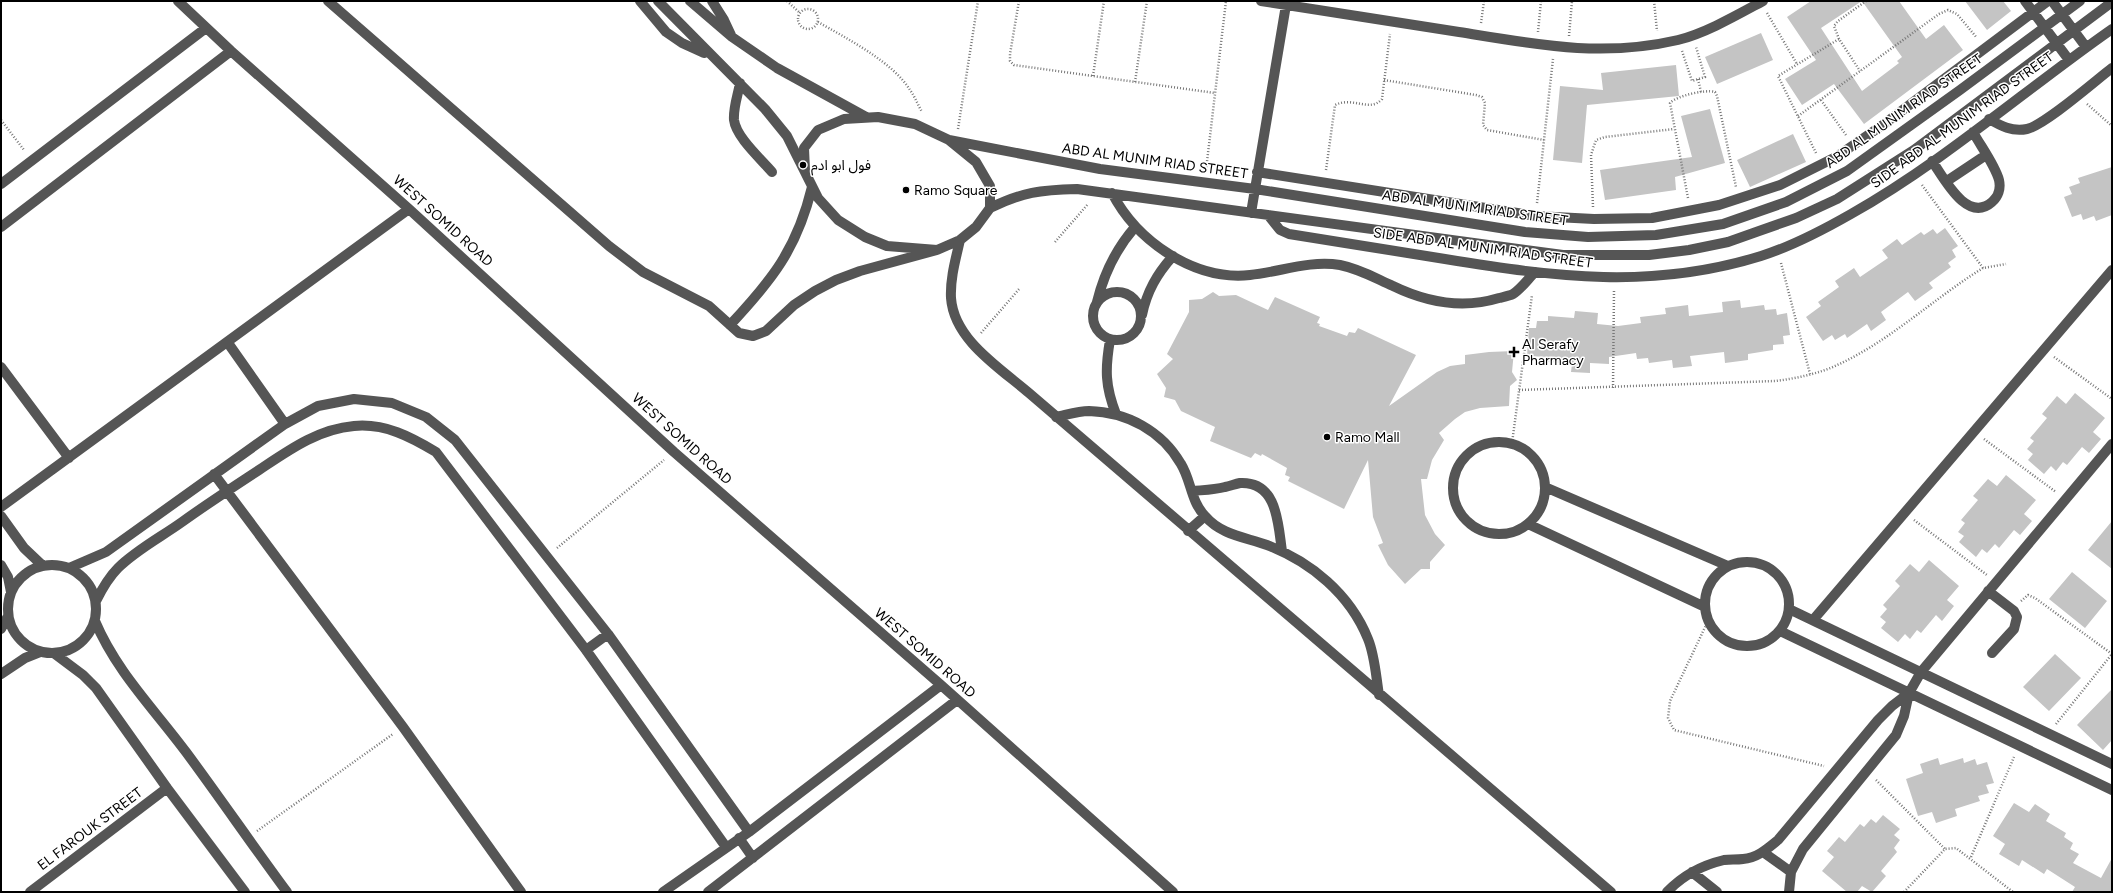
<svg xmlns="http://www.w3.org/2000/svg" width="2113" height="893" viewBox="0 0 2113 893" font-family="Figtree,'Noto Sans Arabic',sans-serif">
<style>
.building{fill:#c4c4c4}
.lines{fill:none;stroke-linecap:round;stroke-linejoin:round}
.path{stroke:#777;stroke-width:2.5;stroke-dasharray:1 2;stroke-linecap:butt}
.minor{stroke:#555;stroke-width:10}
.poi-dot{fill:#000;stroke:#fff;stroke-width:1.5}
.labels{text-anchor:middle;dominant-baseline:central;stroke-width:3;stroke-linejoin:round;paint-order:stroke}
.street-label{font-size:14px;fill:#000;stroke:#fff}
.poi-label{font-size:14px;fill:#000;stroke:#fff;text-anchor:start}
</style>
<rect width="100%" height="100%" fill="#fff"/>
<path class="building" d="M1811,1H1862L1821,28L1862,91L1899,63L1897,61L1902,57L1862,1H1899L1926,39L1944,25L1963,50L1864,124L1834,84L1802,105L1785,79L1816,60L1787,17Z
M1965,1H2003L2011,11L1987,30Z
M1761,33L1773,60L1717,84L1705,57Z
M1676,65L1679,96L1587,105L1582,163L1553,160L1560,86L1603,90L1601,73Z
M1710,109L1725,163L1675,177L1676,190L1605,200L1600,170L1692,157L1681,116Z
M1793,134L1806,162L1750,187L1737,160Z
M2112,167V215L2096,221L2094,216L2083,220L2081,214L2072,217L2064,197L2072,194L2069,187L2080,183L2078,178Z
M1945,228L1958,246L1952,250L1956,257L1948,263L1951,267L1929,283L1933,288L1915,301L1908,292L1881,312L1886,320L1871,331L1867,324L1847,338L1845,334L1835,340L1832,335L1823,341L1806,317L1821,306L1818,302L1839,287L1835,281L1854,268L1860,277L1888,258L1882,250L1897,239L1902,245L1921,232L1924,235L1933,229L1937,234Z
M1213,292L1219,296L1236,295L1268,310L1275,297L1320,317L1317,323L1320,324L1319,326L1347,336L1349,332L1355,333L1358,328L1416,355L1389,406L1437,372L1450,366L1465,364V355L1489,352L1514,351L1512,372L1517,380L1510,386L1509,406L1480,408L1465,412L1455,419L1439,433L1444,440L1432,460L1427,479H1421L1425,515L1435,534L1445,545L1430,562V569H1421L1405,584L1388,565L1378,545L1383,543L1373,517L1368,460L1344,509L1288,481L1290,477L1285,475L1287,468L1262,454L1261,456L1255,453L1251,458L1210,441L1215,427L1181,411L1175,400L1164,397L1166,388L1157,374L1173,359L1167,354L1189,312V300L1202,299Z
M1740,300L1741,308L1764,305L1765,310L1776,309L1777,315L1787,313L1790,335L1783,336L1784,344L1773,345V350L1748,354V360L1725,363L1724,352L1690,356L1692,366L1673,368L1672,360L1649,363L1648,358L1637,359L1636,353L1609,357V364L1590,363V373L1571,372L1572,364L1548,362L1549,357L1527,356L1529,328H1536L1537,321H1548V316L1574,318L1575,311L1598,313L1597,324L1618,326L1641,323L1640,317L1666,314L1665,308L1688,305L1689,316L1723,312L1722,302Z
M2075,393L2105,418L2093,432L2101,439L2089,453L2082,447L2067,465L2063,462L2056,471L2051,466L2044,474L2028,460L2033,454L2027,449L2034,441L2030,438L2047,418L2042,414L2057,396L2066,404Z
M2006,475L2036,500L2024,514L2032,521L2020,535L2014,530L1999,548L1995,544L1987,553L1982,549L1976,557L1959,542L1964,536L1958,532L1965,523L1961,520L1978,500L1973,496L1988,479L1997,486Z
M2112,521V569L2088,550Z
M1929,560L1959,586L1947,600L1954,606L1942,621L1936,615L1921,633L1917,630L1910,639L1905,634L1898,642L1881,628L1886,622L1880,617L1887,609L1883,605L1900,586L1895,581L1910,564L1919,572Z
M2072,572L2107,601L2085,628L2049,599Z
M2055,654L2081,678L2049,711L2023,687Z
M2112,689V740L2103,750L2077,725Z
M1938,758L1940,765L1963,758L1964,763L1975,759L1977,765L1987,762L1994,783L1986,785L1989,793L1978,796L1980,801L1955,809L1957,816L1936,823L1932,812L1918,816L1906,779L1923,773L1920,764Z
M2014,803L2029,812L2035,804L2050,814L2046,821L2066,833L2064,837L2073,843L2070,849L2079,854L2073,863L2101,878L2112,858V892H2072L2075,887L2047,869L2044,874L2022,860L2019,866L1999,854L2005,844L1993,836Z
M1883,815L1900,829L1894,835L1900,840L1894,848L1897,852L1881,871L1886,876L1872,892L1862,886L1857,892H1847L1822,871L1834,857L1827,851L1839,837L1845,842L1860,824L1864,827L1871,819L1876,823Z"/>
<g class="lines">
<path class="path" d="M787,1L800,13
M1019,1L1010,54V61L1014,65L1215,93
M1654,1L1657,31
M798 19a10 10 0 1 1 20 0a10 10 0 1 1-20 0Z
M1767,13L1797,64
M818,22C846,38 893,62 910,90C915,97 918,105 922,112
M1481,23L1484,1
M1538,32L1541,1
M1569,36L1572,1
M1839,39L1834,26L1838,21L1866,1
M1682,51L1692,81L1705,77L1696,47
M1093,76L1104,1
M1698,79L1701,92
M1384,80L1476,95L1482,97L1485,103L1483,125L1487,130L1544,140
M1135,82L1147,1
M1821,100L1846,135
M2087,104L2112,126
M1798,116L1939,14L1948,10L1957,14L1977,38
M1,120L24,150
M958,129L978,1
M1816,153L1778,76L1839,39L1860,71
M1206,170L1226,1
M1326,170L1335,105C1353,96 1370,113 1382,99L1390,34
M1922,185L1983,268
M1688,198L1670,103C1676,96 1706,89 1715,92L1717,96L1736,187
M1537,203L1553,59
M1593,207L1591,155L1596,140L1605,137L1674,129
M1055,242L1088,204
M1781,263L1810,374
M981,333L1020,288
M2054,357L2112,399
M1613,388L1614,290
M1519,390L1775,381C1793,379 1811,375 1828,369C1885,346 1931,300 1983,268L2006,264
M1984,439L2056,492
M1512,443L1532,295
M1914,520L1987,575
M557,548L664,460
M2021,601L2028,595L2035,598L2112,654
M1708,621L1670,701L1668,718L1674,730L1824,766
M2056,724L2112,654
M1876,780L1945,849
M257,831L393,734
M1971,857L2014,757
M1904,892L1945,849L1956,848L2013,892"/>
<path class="minor" d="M178,1L231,51L409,209L674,452L941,685L1173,892
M328,1L609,246L643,272L709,306L739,333L753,336L766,331L794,305L815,291L836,280L860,271L937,250
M640,1L666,32L682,43L704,53
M658,1L765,109L787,136L818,198L838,220L865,237L887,246L937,250L960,240L976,227L990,208V186L976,162L949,140L915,124L878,117L844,119L818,130L804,148L805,171
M690,1L732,37L777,68L866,117
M712,1L724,20L731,35
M1261,1C1327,11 1393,22 1459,32C1534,44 1601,58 1678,40C1706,33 1737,15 1763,1
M2025,1L2069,60
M2052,1L2086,47
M740,83C738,95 733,108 734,120C736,137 761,159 772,172
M1989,119C2001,126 2012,132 2027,129C2045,125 2095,81 2112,68
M949,140L1100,169L1255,189L1525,232L1588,237L1656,235L1723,224L1786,202L1847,171L1960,90L2080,1
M1932,161C1944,178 1967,224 1992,202C1998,197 2001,189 1999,180C1995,165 1980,145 1973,132
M1257,172L1536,216L1594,219L1652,218L1719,205L1780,185L1836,157L1884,124L2048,1
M1947,181L1986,155
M1,184L206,28
M1112,193C1137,241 1194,281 1250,275C1280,272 1309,260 1340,265C1360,269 1375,278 1393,286C1426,302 1463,309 1499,298C1503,297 1509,296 1513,294C1521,289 1528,279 1535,272
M990,208C1023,192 1040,190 1077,189L1563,255H1649L1689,250L1728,242L1759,231L1796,218L1837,199L1914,150L2112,2
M1251,213L1286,5
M1268,215L1280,230L1289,234C1341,242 1393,251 1445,259C1555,277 1652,290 1761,256C1793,246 1823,230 1851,214C1942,163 2026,89 2112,29
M1,227L231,51
M960,240C956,258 950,278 951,298C954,340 1000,368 1029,393L1611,892
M1093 316a24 24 0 1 1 48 0a24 24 0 1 1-48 0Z
M1097,302C1104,273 1115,250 1135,227
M1142,315C1147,291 1157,274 1173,256
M730,325C772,280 797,249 812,187
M1110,340C1105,369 1105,386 1116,414
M228,343L285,424
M1,367L69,458
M1056,417C1066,415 1078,411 1089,411C1127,412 1162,431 1181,464C1191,480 1191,502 1205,516C1221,535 1245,537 1267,545C1311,562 1350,594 1368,639C1375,656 1376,677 1379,695
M1453 488a46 46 0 1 1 92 0a46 46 0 1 1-92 0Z
M214,474L403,727L521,892
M1545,487L1728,566
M1192,491C1203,490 1214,490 1225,487C1230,486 1235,484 1240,483C1278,481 1278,525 1282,551
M1,507L409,209
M1,516L24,548L43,566
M1528,524L1705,607
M1188,531L1205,516
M1705 604a42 42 0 1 1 84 0a42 42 0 1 1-84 0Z
M8 609a44 44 0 1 1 88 0a44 44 0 1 1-88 0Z
M1,565L8,577L11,592
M69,568L106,552L285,424L318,406L354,399L392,403L426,417L455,440L608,634L749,832
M1988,591L2014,611L2017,617L2014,629L1992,653
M96,601C102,589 108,578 118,568C136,550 161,537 182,522C207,504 233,487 259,470C289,450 318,429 354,426C385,423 411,437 436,452L586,650L726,847
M1789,609L2112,764
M1813,620L2112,270
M95,621C116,671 154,709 186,752C220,798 253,846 287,892
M1,629L8,616
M1780,631L2112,790
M586,650L608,634
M55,654L83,675L96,688L167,788L245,892
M1,674L25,658L40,652
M739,838L753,858
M1763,852L1791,872
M1692,872L1717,892
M30,892L167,788
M663,892L749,832L941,685
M708,892L957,700
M1667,892C1682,876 1703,865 1724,860C1730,859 1736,860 1743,859C1757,858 1767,849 1778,840L1878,720L1892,706L1909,693
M1789,892L1791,872L1803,849L1896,735L1904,716L1909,693L1921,672L2112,444"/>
</g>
<g class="poi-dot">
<circle cx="803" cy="165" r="4"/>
<circle cx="906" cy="190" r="4"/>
<path d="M1512 346h4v4h4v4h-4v4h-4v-4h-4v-4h4z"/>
<circle cx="1327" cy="437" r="4"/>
</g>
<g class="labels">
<g class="street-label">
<text transform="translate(1904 111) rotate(-35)">ABD AL MUNIM RIAD STREET</text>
<text transform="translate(1962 120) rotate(-36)">SIDE ABD AL MUNIM RIAD STREET</text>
<text transform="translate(1155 161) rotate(8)">ABD AL MUNIM RIAD STREET</text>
<text transform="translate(1475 208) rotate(8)">ABD AL MUNIM RIAD STREET</text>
<text transform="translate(443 221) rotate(42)">WEST SOMID ROAD</text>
<text transform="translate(1483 248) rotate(8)">SIDE ABD AL MUNIM RIAD STREET</text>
<text transform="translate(682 439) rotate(42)">WEST SOMID ROAD</text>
<text transform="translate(925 653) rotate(41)">WEST SOMID ROAD</text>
<text transform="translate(90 829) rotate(-37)">EL FAROUK STREET</text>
</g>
<g class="poi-label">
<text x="811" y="165">فول ابو ادم</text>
<text x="914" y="190">Ramo Square</text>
<text x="1522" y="344">Al Serafy<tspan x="1522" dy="16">Pharmacy</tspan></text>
<text x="1335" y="437">Ramo Mall</text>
</g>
</g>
<rect width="2113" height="893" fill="none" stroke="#000000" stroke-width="4"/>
</svg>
